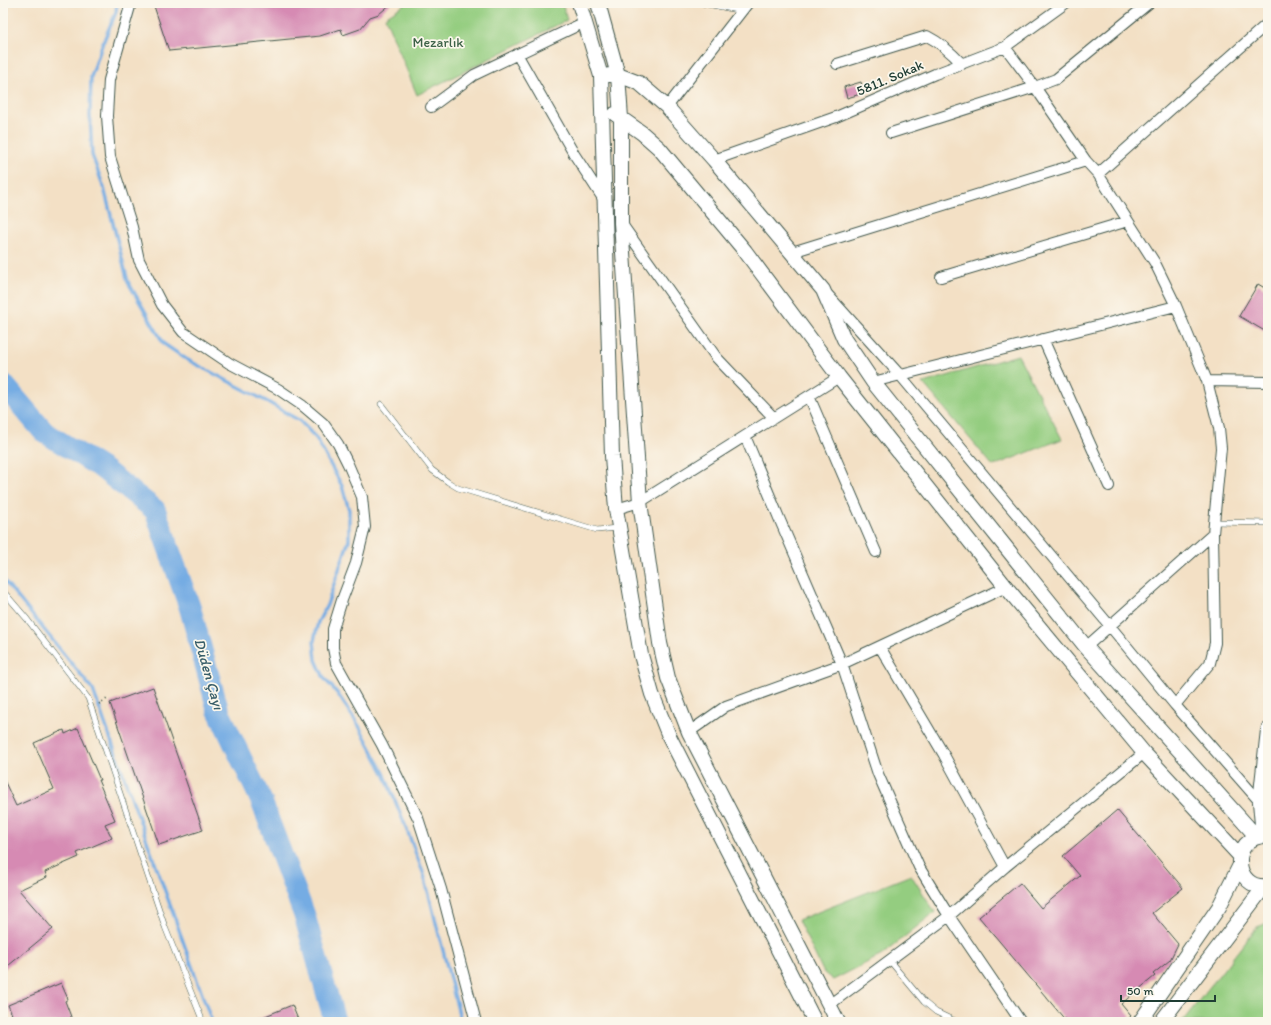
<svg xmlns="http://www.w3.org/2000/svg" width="1271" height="1025" viewBox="0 0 1271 1025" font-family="Itim,sans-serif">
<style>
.green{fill:#94cd80;stroke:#5a855a}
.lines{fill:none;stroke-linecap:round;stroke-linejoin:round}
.stream{stroke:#75ace3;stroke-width:3.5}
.river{stroke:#75ace3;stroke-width:22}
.building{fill:#d68ab3}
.lane-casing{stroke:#3f554a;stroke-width:6}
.street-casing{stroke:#3f554a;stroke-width:12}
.secondary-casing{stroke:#3f554a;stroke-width:16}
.path{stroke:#3f554a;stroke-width:2;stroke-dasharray:1 3;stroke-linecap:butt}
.lane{stroke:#fff;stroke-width:5}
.street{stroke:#fff;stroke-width:10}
.secondary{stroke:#fff;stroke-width:14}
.labels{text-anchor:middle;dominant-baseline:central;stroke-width:3.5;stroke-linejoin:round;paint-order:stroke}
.park-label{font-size:14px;fill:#3c6147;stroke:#fbf7ec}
.street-label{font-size:14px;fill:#1f3d34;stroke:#fbf7ec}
.water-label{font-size:15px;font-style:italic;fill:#395e69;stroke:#fbf7ec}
</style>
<rect width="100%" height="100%" fill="#fbf7ec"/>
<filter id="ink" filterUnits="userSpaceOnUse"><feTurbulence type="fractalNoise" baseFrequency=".025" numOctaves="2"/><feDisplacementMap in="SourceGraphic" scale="8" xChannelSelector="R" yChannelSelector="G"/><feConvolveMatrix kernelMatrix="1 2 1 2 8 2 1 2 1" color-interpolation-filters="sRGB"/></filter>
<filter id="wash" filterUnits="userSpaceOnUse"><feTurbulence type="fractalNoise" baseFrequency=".012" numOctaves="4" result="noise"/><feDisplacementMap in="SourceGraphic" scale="16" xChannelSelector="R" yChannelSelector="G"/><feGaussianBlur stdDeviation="0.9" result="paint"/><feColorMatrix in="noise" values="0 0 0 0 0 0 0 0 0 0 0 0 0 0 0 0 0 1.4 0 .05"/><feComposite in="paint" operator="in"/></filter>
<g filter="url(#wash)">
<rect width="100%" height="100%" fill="#f3e0c5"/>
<path class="green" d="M407,3H562L567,20L417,95L385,17Z
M1018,355L1062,439L993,466L923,383Z
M911,875L935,912L882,955L833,980L824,973L798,920Z
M1268,923V1022H1182L1257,927Z"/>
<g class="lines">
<path class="stream" d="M117,3L116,12L102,45L91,77L90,115L92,155L104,188L128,282L164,344L186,359L266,401L300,421L316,438L342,486L349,510V540L327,605L318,622L314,641L316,660L324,678L337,693L359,726L384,773L407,830L424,875L461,1022
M3,579L93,690L212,1022"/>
<path class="river" d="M3,384L44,432L103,469L155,510L190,608L218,710L261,800L304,914L335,1022"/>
</g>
<g id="blocks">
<path class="building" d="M153,3H392L379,14L370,17L360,29L343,35L341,29L320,36L169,51Z
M861,82L864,93L847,98L844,87Z
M1258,284L1268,290V333L1239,316Z
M153,687L203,830L159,845L110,703Z
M78,728L100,780H98L115,820L105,824L112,838L77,853L79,857L45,872L47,877L19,890L53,929L3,970V778L16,806L54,789L34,743L64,730L65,734Z
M1117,810L1183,888L1152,913L1178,944L1170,960L1153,974L1155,976L1121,1004L1131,1016L1125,1022H1067L979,917L1020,883L1041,908L1080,876L1063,856Z
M61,983L68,999L65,1001L73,1022H15L8,1005Z
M292,1005L299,1022H251Z"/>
</g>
</g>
<g filter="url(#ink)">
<use href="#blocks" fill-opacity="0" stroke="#3f554a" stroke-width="1"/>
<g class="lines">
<defs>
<path id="lane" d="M702,3L742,11
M381,404L432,470L448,482L458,488L597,530L617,528
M1215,522L1268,523
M3,591L27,619L88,698L165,927L203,1022
M889,960L924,1002L936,1012L957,1022"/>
<path id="street" d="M131,3L109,80L107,116L110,157L132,227L139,260L162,305L183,332L229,363L278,389L303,406L323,423L338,444L348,464L362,497L365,527L356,563L342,600L333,629V648L336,663L382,745L418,818L441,889L476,1022
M1005,47L1035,87L1086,161L1098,174L1155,263L1176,306L1207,381L1219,428L1221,448L1213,534L1215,643L1210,663L1175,705
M517,54L574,154L604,200
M837,64L927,36C941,43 951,52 962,64
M431,107L474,75L585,22
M667,107L748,3
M891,133L1035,87L1056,79L1149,3
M714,160L836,117L935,74L1005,47L1066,3
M1098,174L1268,23
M621,223L716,357L774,418
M792,252L1086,161
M941,277L1128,221
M828,295L900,375L1110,626L1175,705L1260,802
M1043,339L1109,486
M1207,381L1268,382
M873,382L1176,306
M809,396L876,552
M745,436L779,518L842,664L878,774L919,867L949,916L1021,1022
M616,509L640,502L839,377
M880,647L944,755L1005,867
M1086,647L1213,534
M689,732L726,706L842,664L1006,587
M829,1005L949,916L1005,867L1144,753"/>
<path id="secondary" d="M579,3L601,76L612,456L616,509L641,655L652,694L669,736L815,1022
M598,3L618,75L621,118V223L640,502L660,643L668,678L689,732L838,1022
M609,75H618L639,83L667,107L714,160L823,290L844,339L873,382L1086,647L1257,837
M615,114L642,133L659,148L745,251L839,377L1006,587L1144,753L1240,856
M1263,836L1260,802L1268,730
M1266,836C1229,836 1233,891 1268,886
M1140,1022L1219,907L1240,865
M1161,1022L1264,887"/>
</defs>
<use href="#lane" class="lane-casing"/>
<use href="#street" class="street-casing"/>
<use href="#secondary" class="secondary-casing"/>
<path class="path" d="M99,704L107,699"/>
<use href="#lane" class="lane"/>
<use href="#street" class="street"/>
<use href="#secondary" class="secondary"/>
</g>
</g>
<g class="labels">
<g class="park-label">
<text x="438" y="42">Mezarlık</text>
</g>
<g class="street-label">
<text transform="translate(890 78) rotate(-23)">5811. Sokak</text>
</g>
<g class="water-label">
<text transform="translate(209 674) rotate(74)">Düden Çayı</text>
</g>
</g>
<rect width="1271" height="1025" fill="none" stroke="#fbf7ec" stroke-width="16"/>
<path d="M1121 995v6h94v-6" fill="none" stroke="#1f3d34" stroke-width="2"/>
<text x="1127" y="995" font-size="12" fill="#1f3d34" stroke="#fbf7ec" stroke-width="3" paint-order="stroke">50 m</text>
</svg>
